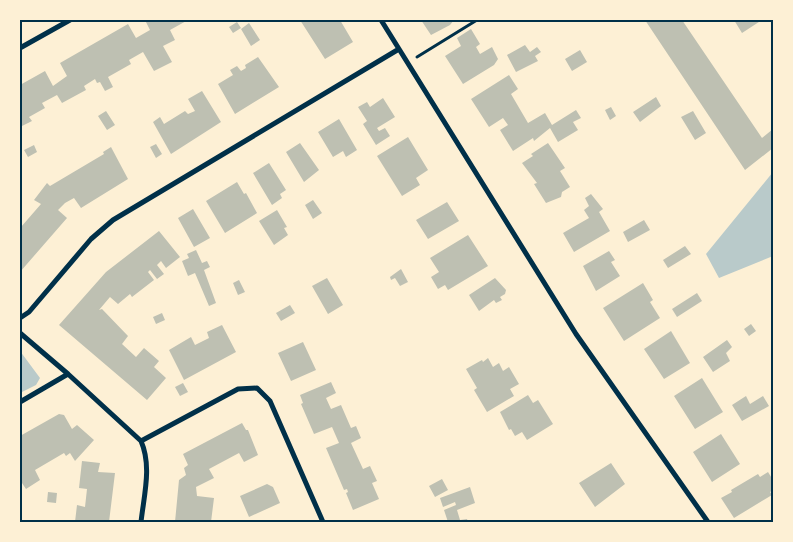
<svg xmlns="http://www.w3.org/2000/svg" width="793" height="542" viewBox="0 0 793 542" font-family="'Roboto Serif',serif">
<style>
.green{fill:#b9caca}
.building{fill:#bec0b2}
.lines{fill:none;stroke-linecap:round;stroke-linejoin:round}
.path{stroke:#003049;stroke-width:3}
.minor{stroke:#003049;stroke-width:5}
.neatline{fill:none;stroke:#003049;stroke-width:2}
</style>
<rect width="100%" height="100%" fill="#fdf0d5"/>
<path class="green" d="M773,172V256L719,278L706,254Z
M20,351L40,378L36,385L20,393Z"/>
<path class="building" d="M145,20H188L170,30L175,40L163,46L172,62L154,71L143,52L129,60L131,64L108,77L113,87L105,91L100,82L97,83L95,79L84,86L86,90L62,103L57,95L42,103L45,108L29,117L32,121L20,127V85L45,71L53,86L67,76L60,63L128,24L136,38L150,30Z
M300,20H340L353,42L325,59Z
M421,20H454L450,25L431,35Z
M645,20H682L762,138L773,129V148L745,170Z
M734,20H762L742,33Z
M237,22L241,28L233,33L229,27Z
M249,23L260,40L251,46L241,29Z
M471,29L480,44L476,47L480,54L492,47L498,59L494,65L463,84L445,56L461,46L457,38Z
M525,45L530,52L537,47L541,52L535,56L538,61L516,72L507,55Z
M580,50L587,62L572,71L565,59Z
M258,57L279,87L235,114L218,84L233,75L230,70L237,66L241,71L246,68L245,65Z
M509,75L518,89L511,94L528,123L545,113L552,125L576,110L581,118L573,122L578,130L558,142L550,128L534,141L533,138L513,151L500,130L508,125L503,118L489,127L471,99Z
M202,91L221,122L171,154L153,122L160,117L164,124L185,111L188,114L195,111L188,99Z
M656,97L661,106L640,122L633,112Z
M383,98L395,117L377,128L379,131L385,128L390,136L376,145L363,124L367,121L358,107L367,102L370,107Z
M611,107L616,116L610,120L605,110Z
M106,111L115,125L107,130L98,116Z
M693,111L706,133L695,140L681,117Z
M339,119L357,150L346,157L343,151L333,157L318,132Z
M408,137L428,170L416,178L420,185L402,196L377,156Z
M300,143L319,170L304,182L286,152Z
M548,143L565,168L560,171L570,187L562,192L561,197L546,203L534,184L537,183L522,163L533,156L531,154Z
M156,144L162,154L156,158L150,147Z
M34,145L37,152L28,157L24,150Z
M111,147L128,179L81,208L74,198L65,203L58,210L67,218L20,272V226L21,227L41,204L34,200L47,183L50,186L104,154L103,152Z
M269,163L286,190L280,194L282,198L272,205L253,173Z
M237,182L244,194L246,193L257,213L225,233L206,201Z
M591,194L603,209L599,212L610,231L574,252L563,233L589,218L584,210L589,206L585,198Z
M313,200L322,213L313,219L305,205Z
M447,202L459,221L428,239L416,220Z
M193,209L210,238L194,247L178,218Z
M277,210L287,227L284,228L288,235L274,245L259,221Z
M644,220L650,230L628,242L623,232Z
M159,231L180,257L166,268L161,261L157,265L164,274L157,279L150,270L148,272L154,280L132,297L130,294L118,304L110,297L99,310L102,309L128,336L122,344L136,357L144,348L159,361L154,367L166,378L147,400L59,325L106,272Z
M468,235L488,266L448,290L445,285L438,289L431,277L439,272L430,258Z
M685,246L691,254L668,268L663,260Z
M196,250L202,263L207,261L210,267L204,270L216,303L209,306L195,273L188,276L182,261L189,258L187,254Z
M609,251L615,260L611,262L620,276L596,291L583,266Z
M401,269L408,282L400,286L395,278L391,280L390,277Z
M327,278L343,305L328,314L312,286Z
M495,278L506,290L505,294L500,297L502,300L496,303L494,300L479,311L469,295Z
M239,280L245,292L238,295L233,283Z
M643,283L653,300L650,302L660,318L624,341L603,308Z
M697,293L702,301L677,317L672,309Z
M290,305L295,313L281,321L276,313Z
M162,313L165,320L156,324L153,317Z
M751,324L756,331L749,336L744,329Z
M222,325L236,352L184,380L169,350L191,337L195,345L209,338L207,332Z
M671,331L690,363L664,379L644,349Z
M727,340L732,347L726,353L730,361L713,372L703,357Z
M303,342L316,370L291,381L278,353Z
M488,358L493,367L499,363L503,371L509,367L519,384L510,389L514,396L487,412L474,390L477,388L466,369L482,360L483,362Z
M702,378L723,412L695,429L674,396Z
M331,382L336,393L326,398L331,409L341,405L351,428L356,426L361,438L351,443L363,469L370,466L377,481L372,483L379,499L353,510L346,493L348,492L347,489L344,490L326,448L339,443L332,427L314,434L301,404L303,403L300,395Z
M183,383L188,392L180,396L175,387Z
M528,395L533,403L538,400L553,424L527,440L522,432L515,436L511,429L509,430L500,412Z
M746,396L750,404L763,396L769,406L742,421L732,405Z
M59,414L64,415L72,429L77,425L94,440L75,461L70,453L66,456L64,453L35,470L40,480L26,489L20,480V436Z
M242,423L246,430H248L258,455L244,462L239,453L209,469L214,478L196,487L197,496L214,498L211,522H175L179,480L186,475L184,468L188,465L183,454Z
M721,434L740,464L712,482L693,452Z
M82,461L100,463L98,472L115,473L109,522H75L77,505L85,507L87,489L79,488Z
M611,463L625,484L595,507L579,483Z
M768,472L773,480V490L770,492L772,495L734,518L721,498L732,492L731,490L758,474L760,477Z
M442,479L448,490L435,497L429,486Z
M267,484L273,487L280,503L249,517L240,496Z
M470,487L475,503L457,510L460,520L467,519L468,522H448L444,510L456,505L455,502L443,507L440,498Z
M48,492L57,493L56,503L47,502Z"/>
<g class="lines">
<path class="path" d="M417,57L477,20"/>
<path class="minor" d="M381,20L576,334L708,522
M20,48L70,20
M20,318L29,312L91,239L113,220L399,49
M20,333L68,374
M20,402L68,374L141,441C152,466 144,495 141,522
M141,441L238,389L257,388L270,401L323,522"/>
</g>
<rect width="793" height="542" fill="none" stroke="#fdf0d5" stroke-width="42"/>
<rect x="21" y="21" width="751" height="500" class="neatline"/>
</svg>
